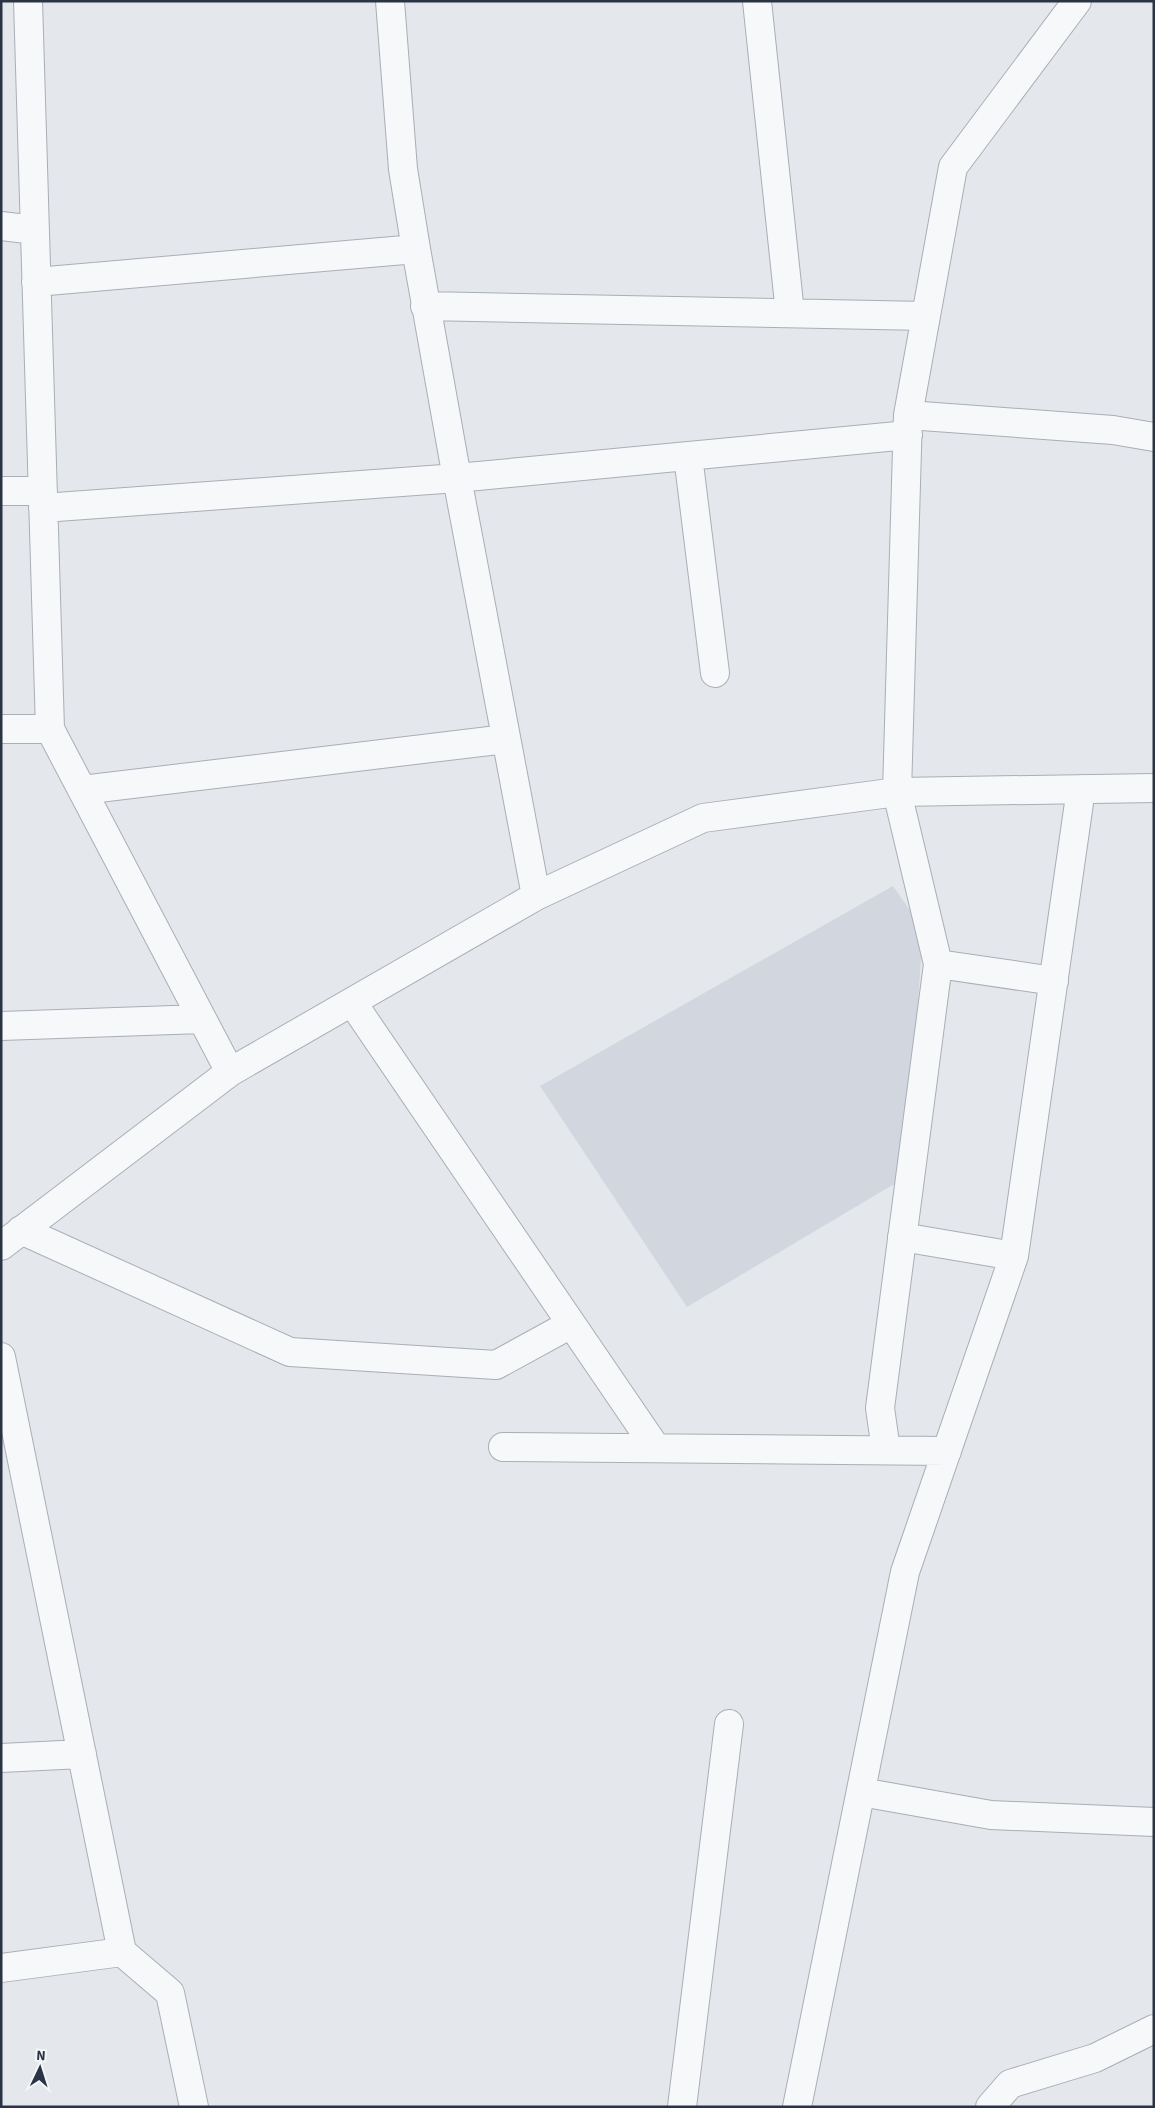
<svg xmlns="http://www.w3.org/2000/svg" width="1155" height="2108" viewBox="0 0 1155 2108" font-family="'Source Sans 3',sans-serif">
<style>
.built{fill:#d2d6de}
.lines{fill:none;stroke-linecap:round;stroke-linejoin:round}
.minor-casing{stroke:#a9aeb7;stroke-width:30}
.minor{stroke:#f7f8fa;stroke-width:28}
</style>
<rect width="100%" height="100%" fill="#e4e7ec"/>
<path class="built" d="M893,886L923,929L906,1177L687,1307L540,1086Z"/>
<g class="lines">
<defs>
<path id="minor" d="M28,1L50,729L230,1072
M390,1L403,169L416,249L457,478L536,896
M757,1L790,313
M1,226L35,230
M36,282L416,249
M425,306L926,316
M908,415L953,167L1077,1
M688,456L715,673
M1,491H43
M43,508L457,478L908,435
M1,729H50
M82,790L506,739
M938,964L1054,981
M352,1002L656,1448
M1,1026L202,1019
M21,1230L290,1352L496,1365L571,1324
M902,1237L1014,1256
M1,1246L230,1072L536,896L703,818L897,792L1154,788
M1,1357L122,1952L170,1993L194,2107
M503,1447L947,1451
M886,1450L880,1408L938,964L897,792L908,415L1113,430L1154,437
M1,1758L82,1754
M861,1792L991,1815L1154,1822
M1,1968L122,1952
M682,2107L729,1724
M797,2107L905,1572L1014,1256L1081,789
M990,2107L1010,2084L1095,2058L1154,2029"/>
</defs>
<use href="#minor" class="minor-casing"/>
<use href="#minor" class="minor"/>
</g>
<rect width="1155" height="2108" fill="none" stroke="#2b3445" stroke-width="5"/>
<g transform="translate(40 2068) rotate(4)" stroke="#f4f6f9" stroke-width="4" paint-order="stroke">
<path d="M0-4L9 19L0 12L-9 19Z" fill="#2b3445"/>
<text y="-8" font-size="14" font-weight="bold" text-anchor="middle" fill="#2b3445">N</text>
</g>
</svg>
